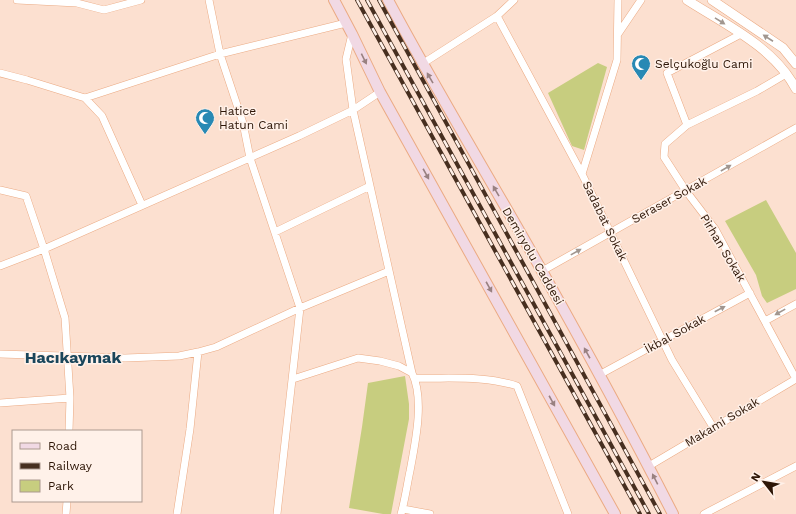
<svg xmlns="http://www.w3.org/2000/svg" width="796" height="514" viewBox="0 0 796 514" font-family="'Work Sans',sans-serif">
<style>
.green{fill:#c7cd7f}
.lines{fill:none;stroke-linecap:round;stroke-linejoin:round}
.minor-casing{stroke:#ebaa83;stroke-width:8}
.tertiary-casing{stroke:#ebaa83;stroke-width:10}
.secondary-casing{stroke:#ebaa83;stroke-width:12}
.minor{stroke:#fff;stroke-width:7}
.tertiary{stroke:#fff;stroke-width:9}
.secondary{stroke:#f1d9e4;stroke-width:10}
.rail-casing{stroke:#472f20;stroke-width:4}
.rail{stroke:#fff1e9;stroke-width:2.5;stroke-dasharray:8;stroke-linecap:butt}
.oneway{fill:#a1968f}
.oneway2{fill:#998181}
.labels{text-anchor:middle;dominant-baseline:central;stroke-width:3;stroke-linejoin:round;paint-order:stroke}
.poi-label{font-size:12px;fill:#2e1607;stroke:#fff1e9;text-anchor:start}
.street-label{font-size:12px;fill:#2e1607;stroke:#fff1e9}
.district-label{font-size:16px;font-weight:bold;fill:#1a465b;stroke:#fff1e9}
</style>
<rect width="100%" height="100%" fill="#fce0d0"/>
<path class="green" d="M598,63L607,67L584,150L572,146L548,93Z
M766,200L796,253V289L767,303L762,296L756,275L725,221Z
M405,376L409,404V419L391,514H383L349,508L362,427L368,383Z"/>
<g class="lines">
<defs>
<path id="minor" d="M17,0L77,3L104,10L141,0
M209,0L220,54L243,123L250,158L300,308L277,514
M497,16L582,174L672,360L713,427
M352,34L346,59L353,110L412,373C425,399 415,444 410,471C407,485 405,500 401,514
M618,34L641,0
M741,34L667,73L687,125L757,91L786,74
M422,64L497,16L514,0
M0,73L27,80L85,98L102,116L142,205
M85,98L220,54L346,23
M687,125L665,144L664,157L686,191L715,229L796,379
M582,174L617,60L618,0
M0,190L26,196L44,249L65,318L70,398L69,431
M275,232L370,186
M0,266L44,249L299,136L353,110L380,92
M542,271L796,128
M765,321L796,304
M0,354L125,358L179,356L198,352L216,347L300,308L389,271
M599,375L750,293
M415,378C448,379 484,375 517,386L568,514
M293,379L358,358L380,361L399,366L412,373
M0,403L70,398
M649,466L796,379
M403,509L430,514
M66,514L67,501
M177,514L190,429L198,352
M704,514L796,466"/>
<path id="tertiary" d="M687,0C726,25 774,47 796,89
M712,0L783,48L796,64"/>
<path id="secondary" d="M334,0L352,34L380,92L615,514
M388,0C437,92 491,180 542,271C587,351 631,432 673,514"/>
</defs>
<use href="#minor" class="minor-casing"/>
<use href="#tertiary" class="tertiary-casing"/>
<use href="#secondary" class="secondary-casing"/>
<use href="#minor" class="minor"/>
<use href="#tertiary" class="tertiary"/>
<use href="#secondary" class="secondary"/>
<defs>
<path id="rail" d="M357,0L640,514
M367,0L649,514
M379,0L660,514"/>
</defs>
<use href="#rail" class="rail-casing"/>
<use href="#rail" class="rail"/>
</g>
<defs><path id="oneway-solid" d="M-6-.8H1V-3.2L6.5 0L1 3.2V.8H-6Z"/></defs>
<g class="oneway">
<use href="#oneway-solid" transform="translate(720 21) rotate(32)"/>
<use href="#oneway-solid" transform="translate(768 38) rotate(-147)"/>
<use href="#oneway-solid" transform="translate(726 168) rotate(-30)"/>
<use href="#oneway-solid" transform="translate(576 252) rotate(-29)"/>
<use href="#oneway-solid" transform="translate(720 309) rotate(-28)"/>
<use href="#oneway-solid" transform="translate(780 312) rotate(151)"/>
</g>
<g class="oneway2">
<use href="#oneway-solid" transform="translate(364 59) rotate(64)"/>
<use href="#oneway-solid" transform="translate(430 78) rotate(-120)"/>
<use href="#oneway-solid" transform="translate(426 174) rotate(61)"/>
<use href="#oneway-solid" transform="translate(496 191) rotate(-120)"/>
<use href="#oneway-solid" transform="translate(489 287) rotate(61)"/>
<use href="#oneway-solid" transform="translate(587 353) rotate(-119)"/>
<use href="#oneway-solid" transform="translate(552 401) rotate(61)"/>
<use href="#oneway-solid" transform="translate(655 479) rotate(-117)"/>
</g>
<defs>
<symbol id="mosque-pin" viewBox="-11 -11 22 30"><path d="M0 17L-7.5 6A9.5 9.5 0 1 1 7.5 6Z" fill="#2889b4" stroke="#fff1e9"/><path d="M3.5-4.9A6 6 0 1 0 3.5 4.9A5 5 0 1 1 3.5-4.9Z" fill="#fff"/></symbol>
</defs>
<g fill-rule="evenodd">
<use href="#mosque-pin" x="630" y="53" width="22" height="30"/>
<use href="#mosque-pin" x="194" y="107" width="22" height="30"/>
</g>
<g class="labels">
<g class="poi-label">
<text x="655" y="64">Selçukoğlu Cami</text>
<text x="219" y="111">Hatice<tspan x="219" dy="14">Hatun Cami</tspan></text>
</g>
<g class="street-label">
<text transform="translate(669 200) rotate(-29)">Seraser Sokak</text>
<text transform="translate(605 221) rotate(64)">Sadabat Sokak</text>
<text transform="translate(723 248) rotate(59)">Pirhan Sokak</text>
<text transform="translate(533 256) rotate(60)">Demiryolu Caddesi</text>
<text transform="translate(675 334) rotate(-29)">İkbal Sokak</text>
<text transform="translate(722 422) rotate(-31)">Makami Sokak</text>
</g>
<g class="district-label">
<text x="73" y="357">Hacıkaymak</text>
</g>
</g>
<rect x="12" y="430" width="130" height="72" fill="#fff1e9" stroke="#ab998f"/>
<rect x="20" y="443" width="20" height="6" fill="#f1d9e4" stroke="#ab998f"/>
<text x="48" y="450" font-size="12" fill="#2e1607">Road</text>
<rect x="20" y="463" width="20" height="6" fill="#472f20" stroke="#ab998f"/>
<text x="48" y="470" font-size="12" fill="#2e1607">Railway</text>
<rect x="20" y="480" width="20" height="12" fill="#c7cd7f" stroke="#ab998f"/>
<text x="48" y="490" font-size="12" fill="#2e1607">Park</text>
<g transform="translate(764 482) rotate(301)" stroke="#fff1e9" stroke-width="3" paint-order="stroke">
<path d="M0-3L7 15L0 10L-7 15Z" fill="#2e1607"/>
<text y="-6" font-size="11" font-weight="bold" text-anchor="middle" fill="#2e1607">N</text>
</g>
</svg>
